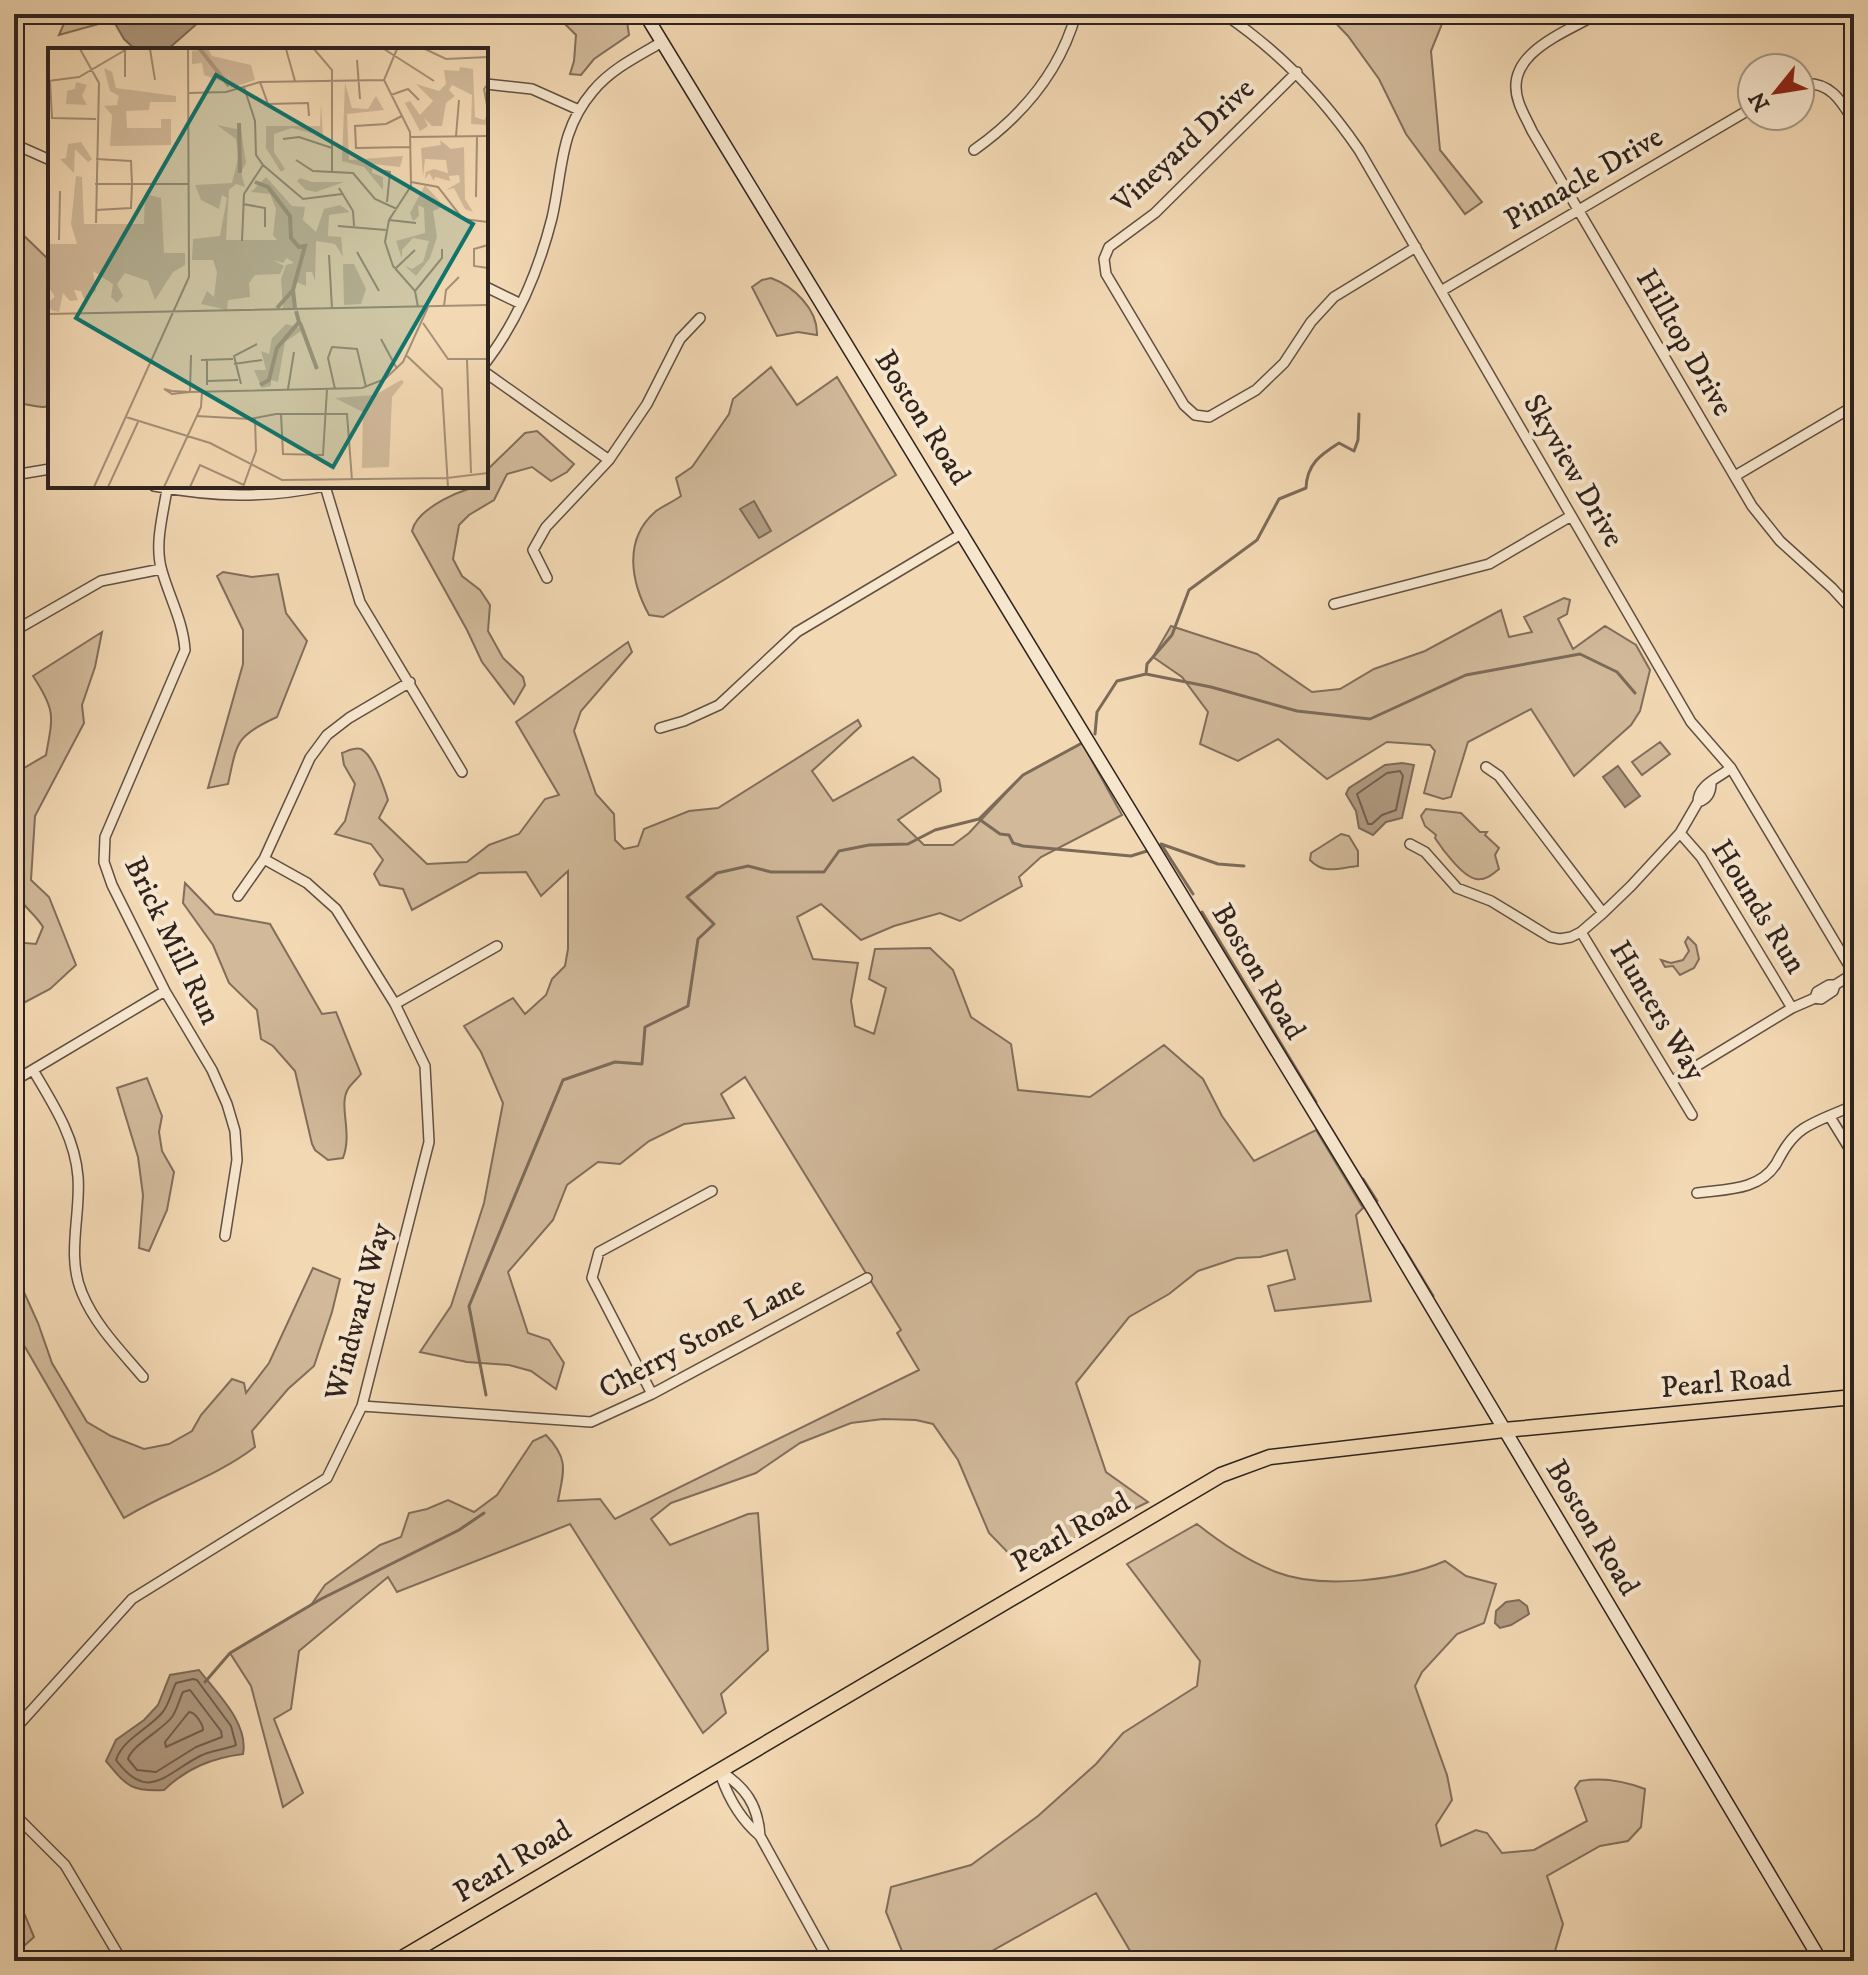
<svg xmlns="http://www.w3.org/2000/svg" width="1868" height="1975" viewBox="0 0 1868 1975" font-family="'IM FELL DW Pica',serif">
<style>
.green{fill:#d1b99a;stroke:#806e5c;stroke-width:2}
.water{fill:#b09a80;stroke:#7c6a59;stroke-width:2}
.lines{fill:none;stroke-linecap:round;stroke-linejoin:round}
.shore{stroke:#705e4f;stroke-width:2}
.stream{stroke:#7c6a59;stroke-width:3}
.street-casing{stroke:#605043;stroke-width:12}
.secondary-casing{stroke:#2f231e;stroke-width:15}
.primary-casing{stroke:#2f231e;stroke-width:17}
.street{stroke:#f7e6ce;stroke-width:9}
.secondary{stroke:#f7e6ce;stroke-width:12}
.primary{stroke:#f2d8b3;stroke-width:14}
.labels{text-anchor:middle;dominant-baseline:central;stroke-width:8;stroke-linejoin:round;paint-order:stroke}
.street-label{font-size:30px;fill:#2f231e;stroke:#f7e6ce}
.inset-river{fill:none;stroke:#b09a80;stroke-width:4}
.inset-road{fill:none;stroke:#a49077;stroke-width:2}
.view{fill:#0f766e;fill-opacity:0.15;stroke:#0f766e;stroke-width:4}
.inset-edge{fill:none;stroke:#2f231e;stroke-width:4}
</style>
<rect width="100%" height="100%" fill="#f2d8b3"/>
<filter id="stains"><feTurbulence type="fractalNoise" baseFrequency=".0025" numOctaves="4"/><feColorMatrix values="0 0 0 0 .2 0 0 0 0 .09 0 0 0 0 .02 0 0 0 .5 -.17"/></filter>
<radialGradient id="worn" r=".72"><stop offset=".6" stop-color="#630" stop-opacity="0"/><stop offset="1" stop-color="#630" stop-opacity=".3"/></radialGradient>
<path class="green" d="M68,14H114L113,20L59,35Z
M537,14H626L629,35L594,59L581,75L570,74L574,61L576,35L560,19Z
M1327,14H1446L1431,51L1440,150L1482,202L1465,214L1406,134L1379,79L1348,36Z
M14,226L50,261V406C33,410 27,401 14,404Z
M771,278C793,286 818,309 817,335L798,332L777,336L752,287L762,280Z
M771,367L797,405L837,377L896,475L663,617L649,615C631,582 623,540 655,512C660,507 673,502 681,496L676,478L692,467L729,414L733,399Z
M537,431L574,464L567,472L551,481L532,467L507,474L494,500L469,515L459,525L453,559L462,576L480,590L490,605L488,631L503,658L523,677L525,685L514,704L482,662L467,630L412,531C417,508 465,486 486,486V471L525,433Z
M223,572L252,577L278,574L286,613L307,641L277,717C235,736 237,743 228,784L208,788L243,664V630L217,576Z
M1564,598L1570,600L1567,614L1558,619L1573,649L1605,626L1636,645L1650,670L1640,711L1631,725L1574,776L1531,709L1468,742L1451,797L1443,799L1424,793L1435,751L1430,745L1387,742L1327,779L1278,739L1238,761L1200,744L1208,712L1182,677L1153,657L1171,626L1257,654L1312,692L1340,689L1374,669L1425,651L1501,610L1509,637L1532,632L1524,617Z
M102,632L95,667L82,705L84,723L35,816L31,880L49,897L76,965L50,989L14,1008V975L21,969L14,942L36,944L43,927C34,912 21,906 14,889V774L46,755C53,716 56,711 33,676Z
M628,642L632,652L581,711L574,731L596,794L614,814L615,840L624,849L638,846L644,829L689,811L718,808L858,720L861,726L812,771L833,801L913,757L939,779L941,791L898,820L924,845H953L969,833L1023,775L1082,743L1122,815L1041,857L1019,877L1022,886L960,921L940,913L894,926L861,940L821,904L797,917L813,959L858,963L851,1001L855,1026L874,1034L886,988L869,979L875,949L930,948L953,970L971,1017L1011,1044L1018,1090L1090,1097L1164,1045L1203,1079L1222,1116L1254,1161L1316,1130L1363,1208L1356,1215L1371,1301L1275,1311L1268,1286L1295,1279L1287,1250L1260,1257L1237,1258L1198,1271L1169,1294L1129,1317L1076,1383L1106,1472L1148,1502L1020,1565L989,1533L958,1460L933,1424L916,1420L883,1419L851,1423L800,1443L756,1473L671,1503L651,1519L670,1545L748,1514L758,1513L768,1650L721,1694L726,1713L703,1733L570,1524L397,1592L388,1577L299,1651L291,1709L274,1719L303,1793L283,1807L251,1686L230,1653L311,1605L325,1585L380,1545L401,1537L409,1513L427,1509L448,1500L474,1512L497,1495L533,1441L546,1435C569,1459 564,1470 558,1501L600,1499L615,1519L919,1370L897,1333L901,1330L745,1077L721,1094L734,1118L684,1124L649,1141L620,1164L598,1162L567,1185L553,1220L508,1272L528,1333L549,1340L564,1363L556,1389L531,1371L509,1365L467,1362L420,1352L451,1306L484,1203L503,1103L481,1052L464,1026L513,998L525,1014L546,995L552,979L565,966L568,949V871L541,896L526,872L479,873L412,910L403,889L380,885L374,874L383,860L371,844L335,834L345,821L355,784L344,765L342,753C348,751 354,747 361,749C373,755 384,787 388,800L379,818L427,864L467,862L489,845L519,834L545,799L559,795L516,722Z
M1660,742L1670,754L1642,775L1632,762Z
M1426,809L1461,813L1480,832H1487L1485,835L1499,848L1495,855L1499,869C1493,874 1485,881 1476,879C1463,877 1442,849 1435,838L1436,835L1425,826L1421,816Z
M1341,834L1349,836L1358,851V866C1338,868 1324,875 1310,860L1311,853Z
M185,883L215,914L270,924L322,1014L336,1012L361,1074C357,1079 351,1084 348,1089C338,1106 353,1132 343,1158L328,1160L315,1150L312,1144L295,1071L273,1046L261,1039L257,1010L229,983L213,945L183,903Z
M1688,937L1696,945L1699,959L1694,968L1680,975L1673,966L1665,967L1661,960L1671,963L1683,960L1689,951L1685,942Z
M147,1078L162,1116L159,1132L162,1151L174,1172L167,1210L149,1251L139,1248L143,1195L138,1157L117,1088Z
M313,1268L340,1279L332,1312L314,1366L288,1389L252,1431L255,1447C216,1477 166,1492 124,1518L14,1328V1270L38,1323L52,1363L87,1422L111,1436L144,1449L169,1444L192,1431L201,1415L232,1379L244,1383L246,1393L269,1363Z
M1197,1524C1222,1544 1246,1560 1276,1572C1322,1590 1401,1580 1445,1561L1466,1576L1496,1584L1484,1623L1457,1634L1422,1672L1415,1686L1447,1775L1452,1800L1436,1825L1441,1846L1476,1830L1487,1833L1502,1853L1534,1850L1587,1821L1575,1788L1580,1781C1603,1777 1624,1781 1645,1789L1641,1827L1628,1841L1600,1846L1547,1876L1563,1924L1552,1961H1136L1096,1893L974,1961H906L886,1912L891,1887L971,1865L1038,1816L1096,1764L1123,1733L1197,1686L1200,1661L1127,1564Z
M14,1889L34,1937L14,1955Z"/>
<path class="water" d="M114,14H208L167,50H136L124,39L113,20Z
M754,501L771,531L759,538L740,509Z
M1402,763L1414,765L1402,818L1386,822L1373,835L1359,828L1356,811L1346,794L1349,788L1385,765Z
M1618,766L1640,796L1625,807L1603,777Z
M1519,1600L1527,1606L1529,1614L1511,1625L1500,1628L1495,1623L1496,1611L1506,1602Z
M199,1670C216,1692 249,1723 243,1754C212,1758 187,1768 164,1790C130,1792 126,1785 106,1761L116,1740L144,1720L158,1705L170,1675Z"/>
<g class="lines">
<path class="shore" d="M1400,771L1403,776L1396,810L1382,815L1372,824H1368L1357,794L1387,773Z
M193,1679L197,1680L231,1726L236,1745C224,1750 212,1750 200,1756C165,1774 148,1803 116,1760C123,1739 147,1730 162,1713C169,1705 171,1693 176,1683Z
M190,1690L221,1731L222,1737L196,1747L156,1772L137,1770L128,1759C132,1745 161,1731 172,1717C177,1710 179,1700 183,1692Z
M189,1712C195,1712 203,1724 203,1730L166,1747L165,1742Z"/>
<path class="stream" d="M1146,674L1147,664L1172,635L1189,590L1257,540L1279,499L1306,488C1307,464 1320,455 1339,443L1354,451L1358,440L1359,414
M1095,734L1097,712L1117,681L1146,674L1211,687L1297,711L1370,719L1466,675L1580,654L1617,672L1635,693
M979,819L1000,834L1009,835L1013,843L1023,846L1131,856L1147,851
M1161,844L1218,864L1244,866
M1161,844L1193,894
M1202,912L1316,1102
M1363,1179L1377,1201
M1402,1245L1433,1296
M486,1395L469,1306L563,1080L615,1062L642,1064L645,1027L688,1006L698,939L714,924L687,897L717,873L748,866L771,872H824L839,851L869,845L908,844L935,830L979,819L1023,775L1082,743
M205,1682L230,1653L321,1599L459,1530L484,1513
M14,1867L15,1865"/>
<defs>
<path id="street" d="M1224,14C1279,51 1322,96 1359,150L1691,722L1731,768L1854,974
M1597,14C1565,33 1501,54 1519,103C1522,112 1528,122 1532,131L1752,506L1780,541L1832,588L1854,612
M1297,72L1155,213L1109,247L1104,259L1106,274L1184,405L1195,415L1209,417L1256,390L1284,363L1311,322L1334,297L1416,247
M486,84L532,89L579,110
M1800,84C1829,80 1841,100 1854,122
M14,144L50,160
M974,150C1022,116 1060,71 1076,14
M486,287L521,304
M1441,291L1752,108
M486,362C518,320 539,269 552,218C563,170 559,131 593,91C611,69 638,56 662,42
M486,373L609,460
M14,475L50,469
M1735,476L1854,406
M154,486C215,497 264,499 325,486
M325,486L360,602L462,772
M167,489C163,515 154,545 162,571C170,599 183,621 185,650L105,837L104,862L112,885L165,991L212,1070L227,1104L235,1131L237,1160L225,1236
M547,578L533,550L546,527L609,460L647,404L680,339L700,318
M1334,604L1489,564L1571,516
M14,631L101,581L161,569
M660,728L684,721L719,705L797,632L963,533
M1486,767L1499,776L1603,913
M1711,783C1711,793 1708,799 1698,802C1698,785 1718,778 1731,768
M1680,833L1701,857L1792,1008
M1410,844L1425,852L1457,888L1491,901L1550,937L1560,939L1571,937L1581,932L1603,913L1631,886L1680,833L1698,802
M238,896L264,859L310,758L327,735L349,718L410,682
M1581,932L1692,1115
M1835,985H1829L1817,992L1815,998L1821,999L1833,991L1835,985L1854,973
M395,1004L497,946
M33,1070C53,1104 75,1137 78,1177C81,1214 66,1256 82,1293C95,1325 121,1351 143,1377
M14,1081L165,991
M1672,1081L1792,1008L1815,998
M1830,1117L1854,1156
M1697,1193C1725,1189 1759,1191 1776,1164C1783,1151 1790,1138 1803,1129C1818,1119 1838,1113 1854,1105
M652,1394L592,1278L599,1252L712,1191
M362,1406L591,1422L652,1394L867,1278
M14,1730L132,1599L327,1478L362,1406L429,1142L425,1066L395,1004L336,909L307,883L264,859
M719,1770C727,1796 739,1818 760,1836L829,1961
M719,1770C745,1787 758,1804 760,1836
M14,1814L65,1865L122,1961"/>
<path id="secondary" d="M645,14L1373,1209L1821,1961"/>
<path id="primary" d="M397,1961L1221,1475L1270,1457L1504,1430L1854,1397"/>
</defs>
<use href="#street" class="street-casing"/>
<use href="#secondary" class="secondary-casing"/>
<use href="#primary" class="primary-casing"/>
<use href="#street" class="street"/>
<use href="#secondary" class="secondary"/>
<use href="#primary" class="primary"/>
</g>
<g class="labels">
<g class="street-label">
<text transform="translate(1184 146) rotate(-43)">Vineyard Drive</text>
<text transform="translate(1584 179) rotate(-30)">Pinnacle Drive</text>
<text transform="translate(1684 343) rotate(60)">Hilltop Drive</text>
<text transform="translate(922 418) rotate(58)">Boston Road</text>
<text transform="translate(1573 471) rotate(60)">Skyview Drive</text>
<text transform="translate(1758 907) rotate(58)">Hounds Run</text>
<text transform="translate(172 941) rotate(64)">Brick Mill Run</text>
<text transform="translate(1258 972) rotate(59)">Boston Road</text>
<text transform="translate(1657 1011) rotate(59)">Hunters Way</text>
<text transform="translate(359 1312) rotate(-75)">Windward Way</text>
<text transform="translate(702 1338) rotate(-28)">Cherry Stone Lane</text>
<text transform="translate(1726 1383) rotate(-5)">Pearl Road</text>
<text transform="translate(1592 1528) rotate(59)">Boston Road</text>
<text transform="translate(1071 1533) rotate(-30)">Pearl Road</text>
<text transform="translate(513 1862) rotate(-31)">Pearl Road</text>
</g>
</g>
<g transform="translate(48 48)">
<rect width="440" height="440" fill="#f2d8b3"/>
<path d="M160,1L164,8L203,17L207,32L183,40L180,26L181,36L156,27L154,15L144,16V3ZM412,19L425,21L427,69L436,72L439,67L440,77L423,76L424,47L404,37L401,42L407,48L398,55L394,78H384L376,70L380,78L372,83L357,55L362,53L372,67L385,53L368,36L391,43L398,36L396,22L411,23ZM56,20L64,24L68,40L128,48V54H102L101,62L78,63L79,80H113V71H123V97L62,98L64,67L56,58L69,57L71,48L62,43ZM28,34L39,37L34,48L39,57L18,56L19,43L27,41ZM297,35L304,60L320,61L328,48L336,62L299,66L301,112L355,108L352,119L325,116L324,125L335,129V142L316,119L294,113ZM273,56L275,88L244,80L226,86V104L237,121L233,124L218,100V78H272ZM169,77L193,82L198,115L193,124L197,139L188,136L181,142L178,192H229L225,187L228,161L222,146L203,144L218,129L244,158L257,159L255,172L268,184L276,161L292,157L302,164L281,167L280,188L293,189L295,209L287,196L268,193L267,233L264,224H258V238L246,233L247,261H235L233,231L238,217L246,215L239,210L235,215L225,212L236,218L232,226L207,227L201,235L202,249L180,252L179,262L153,256L159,243L166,249L169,224L165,212H144L145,191L172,188L179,150L174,147L171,161L153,152L147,137L184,135L191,107L188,91ZM392,92L403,101L416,99L417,151L425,164L417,161L406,140L398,142L412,134L411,127L401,128L402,133L387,129L386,133L381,125L377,131L378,124L386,121L400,125L398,112L377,111L375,129L373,100L393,97ZM33,94L44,111L40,114L27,101L26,125L12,111L18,110L20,96ZM28,128L34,129L36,176H96L97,146L113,150L116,205H137V217L125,224L107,252L100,233L77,225L69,236L75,248L69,255L63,249L65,236L45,223L48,243L36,251L33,243L26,242L30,252L22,253L15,245L11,264L3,262L0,254L7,249L0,238V196H29L23,176ZM252,130L264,134H296L268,144L258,142L249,133ZM377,137L396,158L385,163L389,189L382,210L368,228L357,218L364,221L375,214L381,193L365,190L354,202V211L348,193L377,185L376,160L370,157L371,168L365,173L362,165ZM295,216H306L318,241L313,256L296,257ZM238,276L256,281L237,294L230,334L223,332V338L214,340L206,322H218L213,303L221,306L224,290ZM353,332L356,334L344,349L341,419L314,420L315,364L287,350L327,347Z" fill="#d1b99a"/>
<path class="inset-river" d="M152,1L181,38M191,75L192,125M207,134L220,139L242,168L243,190L251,199L257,198L245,242L247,260M229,260L245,242M252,275L269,321M212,337L221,332L229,300L251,274L248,263"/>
<path class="inset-road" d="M32,1L51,35L48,175M102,1L107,32M238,1L247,33M266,1L284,22V123M336,1L386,33M349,1L336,32L362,84L363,138L341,172L337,194L345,218L367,243L370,259M377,1L398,11L440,9M309,12L312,51M77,29V1M0,33L31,29L79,1M2,33L4,70L48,71M212,34L220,56L260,55L261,68M440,36L436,41L440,63M196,39L207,73L208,107L215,117L255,151L294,146M140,45L178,44L212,34L336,32M343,47L360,41L371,52M354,68L338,76L307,78L308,100L362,99M408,88L411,52M362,89L440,88M235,91L251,89L284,100M48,111L83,113L84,136L83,160L48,162M248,112L265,123L305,125L327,151L349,161M332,122L342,124L339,154M363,134L390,139L415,171L440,174M47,136H141M291,140L305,163L306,178M428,149L429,88M195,156L217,160V179M341,172L368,175M290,178L338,182M11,192L12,143M194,193L196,146L215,117M440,197L426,201V218L440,220M309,204L331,243M281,207L284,261M347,221L367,202M367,243L394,210V201M396,258L398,242L411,229M0,266L440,257M375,275L400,311H440M333,291L349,321M143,307L142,344L314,340L337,331L355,314L380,259M359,308L394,341L400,439M153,312L185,311M159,312V337M419,312L423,425M186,316L214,312M159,333L190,332M193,336L186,308L209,296M116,341L124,343L142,344L124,346ZM240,341L246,304M287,341L280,310L284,299L309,301L318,339M233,366L235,406L275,407L279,341M148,368L202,371L228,366H299L304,432M78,369L162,395L234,432L399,430L440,425M46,439L141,229L140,1M60,439L90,374M116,439L153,359L154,344M142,439L152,417L196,437M195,439L208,403L207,371"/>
<path class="view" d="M168,27L425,176L285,419L28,270Z"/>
<rect width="440" height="440" class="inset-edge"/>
</g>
<rect width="1868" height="1975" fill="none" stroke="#f2d8b3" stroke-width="48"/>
<rect x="16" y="16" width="1836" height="1943" fill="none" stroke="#2f231e" stroke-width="4"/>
<rect x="24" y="24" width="1820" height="1927" fill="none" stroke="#2f231e" stroke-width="2"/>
<g transform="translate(1776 92) rotate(240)"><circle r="38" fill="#f7e6ce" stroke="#a79888" stroke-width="2"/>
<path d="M0-6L14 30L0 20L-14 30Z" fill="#8f2418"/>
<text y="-12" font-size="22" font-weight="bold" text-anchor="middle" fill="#2f231e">N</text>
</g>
<rect width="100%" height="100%" filter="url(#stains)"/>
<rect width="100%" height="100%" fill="url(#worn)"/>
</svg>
